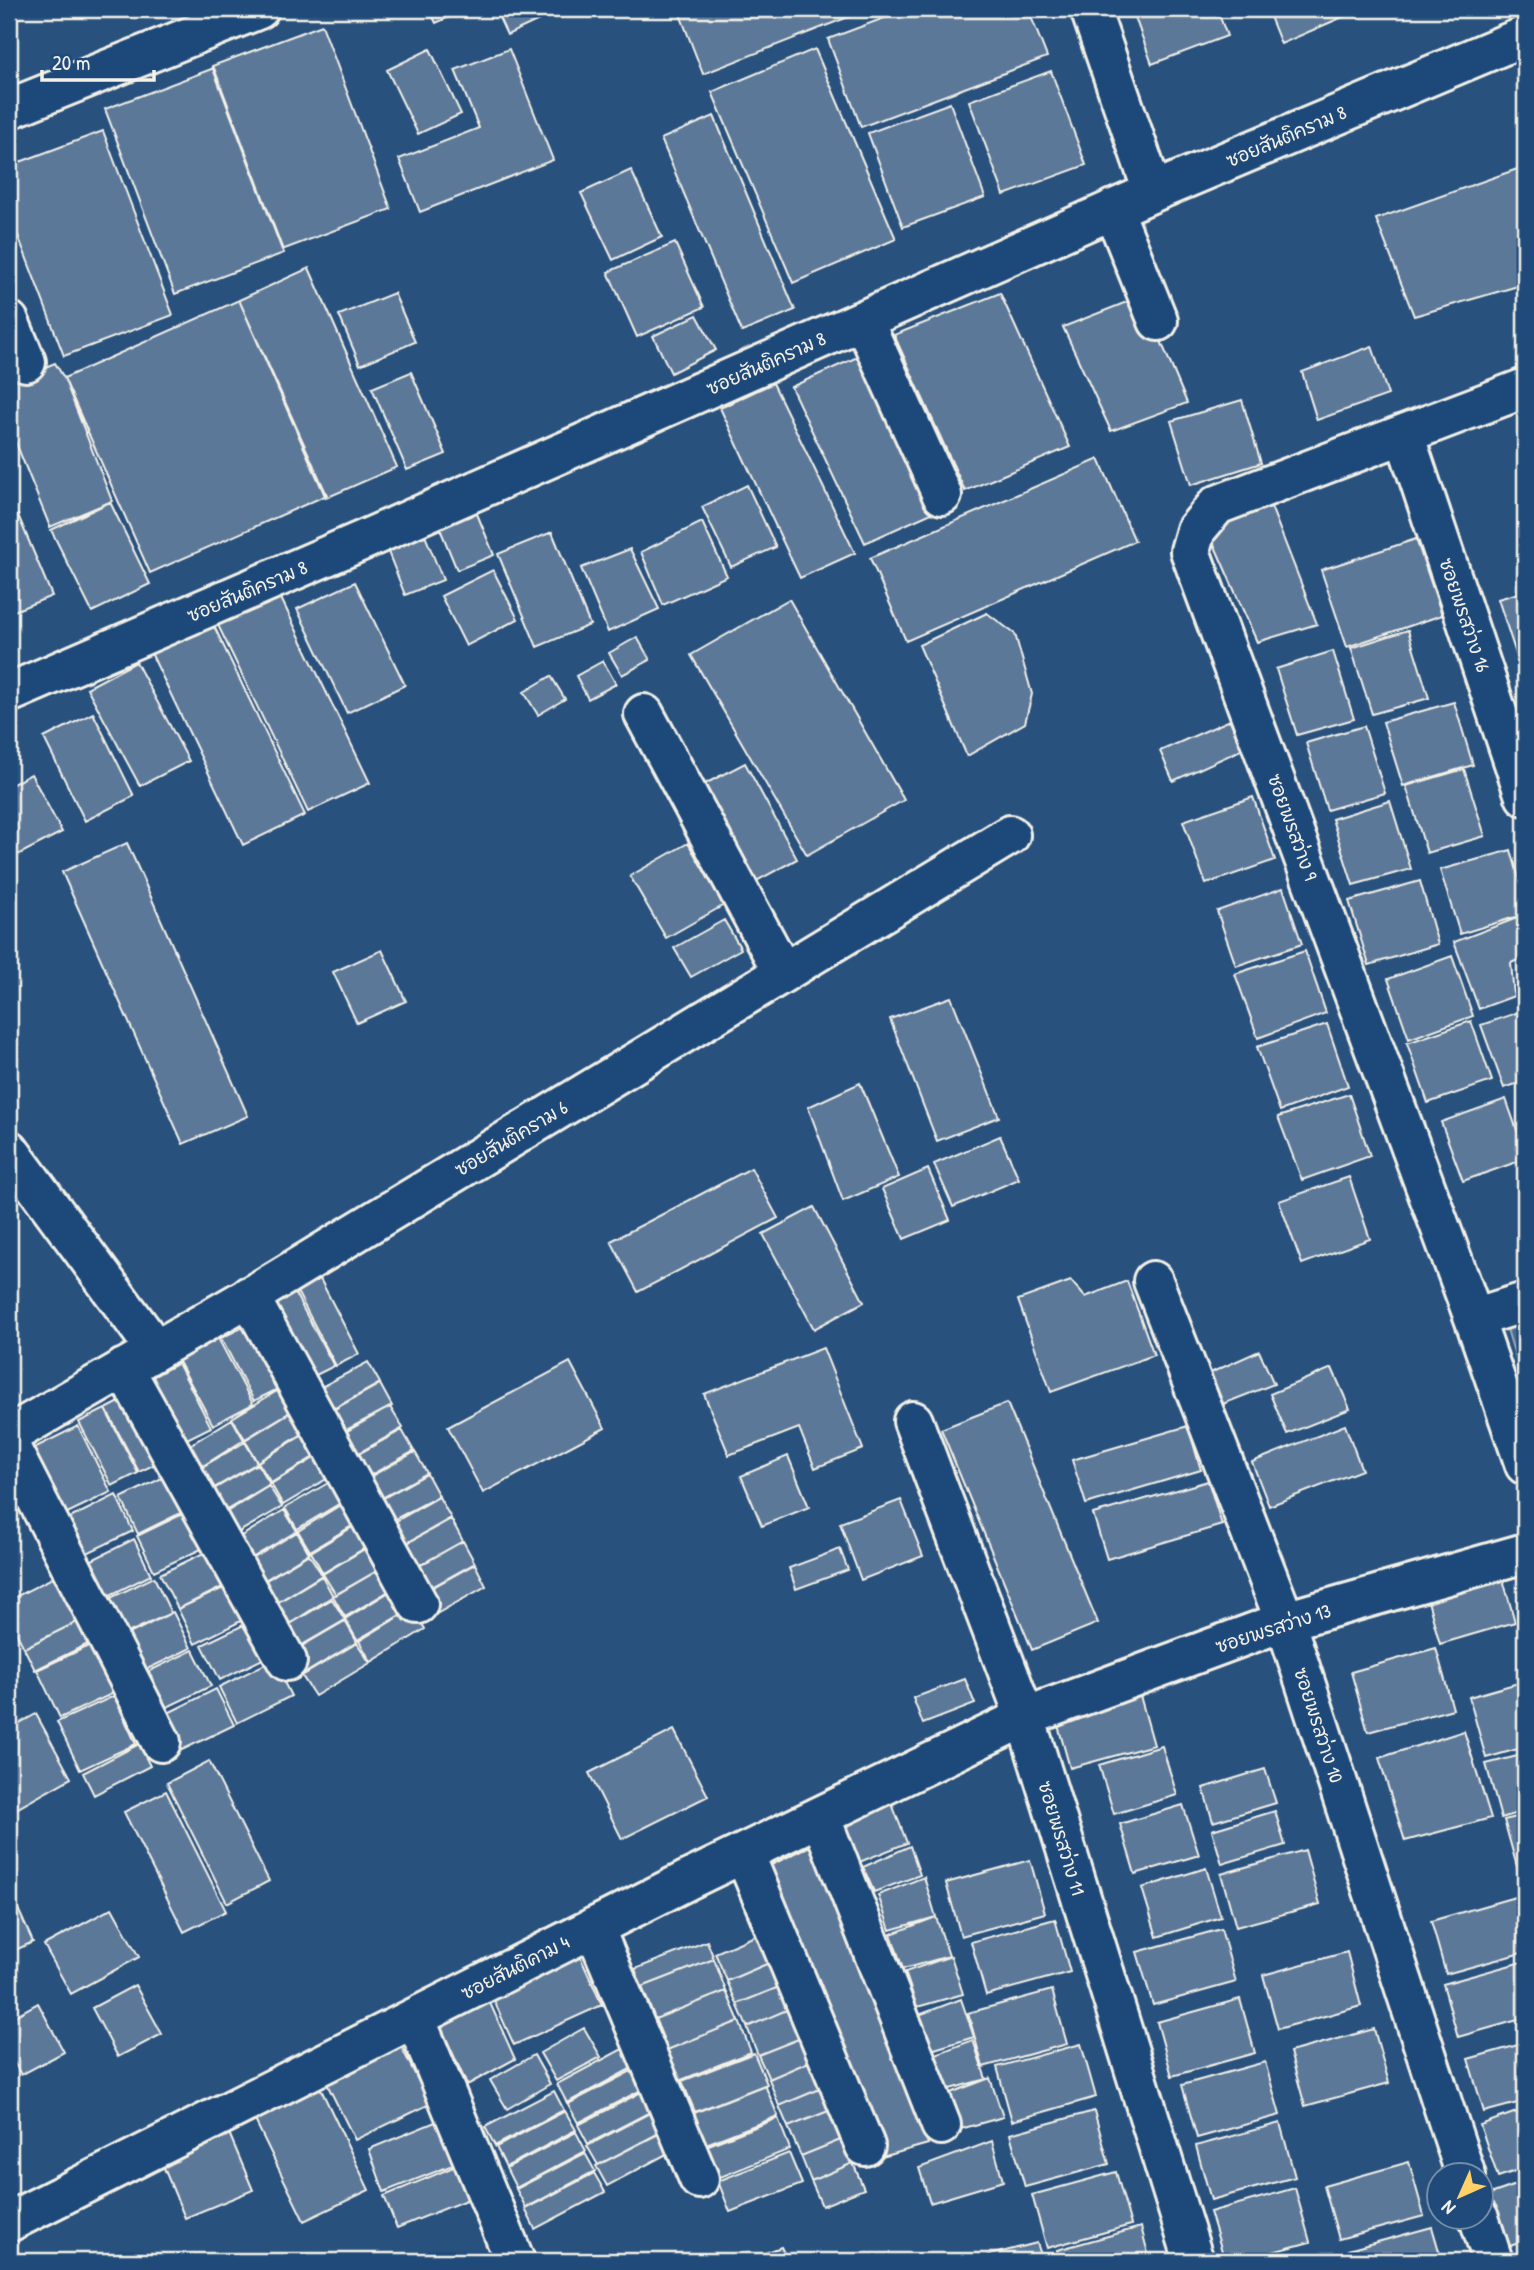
<svg xmlns="http://www.w3.org/2000/svg" width="1534" height="2270" viewBox="0 0 1534 2270" font-family="'Patrick Hand','Playpen Sans Thai',sans-serif">
<style>
.park{fill:url(#park-crowns);stroke:#9cacbb;stroke-width:2}
.building{fill:#5b7899;stroke:#f4f1e8;stroke-width:2}
.lines{fill:none;stroke-linecap:round;stroke-linejoin:round}
.minor-casing{stroke:#f4f1e8;stroke-width:44}
.minor{stroke:#1f4a7a;stroke-width:38}
.labels{text-anchor:middle;dominant-baseline:central;stroke-width:5;stroke-linejoin:round;paint-order:stroke}
.street-label{font-size:19px;fill:#f4f1e8;stroke:#1f4a7a}
</style>
<defs>
<pattern id="park-crowns" width="20" height="18" patternUnits="userSpaceOnUse" patternTransform="scale(1.75)"><rect width="20" height="18" fill="#45688e"/><path d="M2 6a3 3 0 1 1 6 0M12 15a3 3 0 1 1 6 0" fill="none" stroke="#607e9e"/></pattern>
</defs>
<rect width="100%" height="100%" fill="#28517e"/>
<filter id="ink" filterUnits="userSpaceOnUse"><feTurbulence type="fractalNoise" baseFrequency=".0143" numOctaves="2"/><feDisplacementMap in="SourceGraphic" scale="14" xChannelSelector="R" yChannelSelector="G"/><feConvolveMatrix kernelMatrix="1 2 1 2 8 2 1 2 1" color-interpolation-filters="sRGB"/></filter>
<g filter="url(#ink)">
<path class="park" d="M1525,1320V1388L1506,1326Z"/>
<path class="building" d="M429,9H467L436,23Z
M495,9H534L539,20L507,35Z
M678,9H848L851,16L703,74Z
M908,9H1028L1047,57L861,127L828,39Z
M1132,9H1217L1227,36L1152,64Z
M1267,9H1361L1281,44Z
M322,25L391,209L282,250L212,66Z
M430,49L461,114L418,134L387,70Z
M509,49L553,160L420,212L399,159L479,128L455,70Z
M815,49L896,239L793,283L712,92Z
M214,68L284,253L175,294L105,109Z
M1051,71L1086,165L1004,195L969,101Z
M950,103L985,197L903,227L868,133Z
M714,116L795,310L742,332L661,139Z
M103,131L173,315L64,356L9,212V166Z
M1520,168L1525,184V284L1414,316L1376,219Z
M631,170L662,237L613,260L581,193Z
M675,243L704,307L637,337L608,272Z
M309,268L397,467L326,498L239,300Z
M394,293L415,342L360,365L339,315Z
M1000,293L1070,447L965,491L894,335Z
M1142,296L1187,403L1111,431L1063,327Z
M239,300L327,495L150,573L64,378Z
M697,315L716,350L671,373L653,336Z
M1372,346L1388,395L1317,420L1302,372Z
M864,354L936,511L865,543L791,387Z
M55,363L64,378L112,501L50,527L9,426V382Z
M411,372L446,454L407,470L372,388Z
M773,383L855,553L800,578L720,408Z
M1242,400L1261,463L1191,485L1171,421Z
M1099,459L1135,541L906,641L870,558Z
M747,485L776,547L731,567L702,507Z
M1268,499L1317,624L1257,642L1206,526Z
M110,502L150,584L92,612L51,530Z
M473,504L494,555L457,570L436,519Z
M18,515L52,596L9,613V519Z
M702,522L727,576L663,605L641,552Z
M422,528L443,580L405,595L385,544Z
M552,532L590,625L537,647L498,554Z
M1416,539L1442,615L1347,647L1321,570Z
M630,549L659,609L608,632L581,568Z
M493,570L518,619L466,646L441,596Z
M355,582L405,685L347,713L297,609Z
M1525,591V661L1519,663L1498,599Z
M278,592L370,783L308,812L216,621Z
M789,599L904,800L807,855L691,655Z
M987,613L1015,634L1032,694L1025,723L967,756L919,645Z
M213,624L305,815L243,845L151,653Z
M1408,630L1429,698L1372,714L1351,648Z
M637,637L650,660L622,675L609,653Z
M1333,651L1354,719L1297,735L1276,669Z
M603,661L616,684L588,699L576,676Z
M136,662L189,761L140,786L87,688Z
M551,676L565,699L538,715L524,692Z
M1454,702L1473,765L1403,786L1383,722Z
M93,713L134,796L85,821L44,738Z
M1230,720L1243,749L1173,781L1160,751Z
M1364,726L1385,793L1327,810L1306,743Z
M745,763L797,859L749,885L697,788Z
M1464,769L1485,836L1427,853L1406,786Z
M31,774L62,832L14,857L9,847V786Z
M1253,797L1275,860L1206,884L1183,821Z
M1390,801L1411,869L1353,885L1332,819Z
M127,843L248,1116L183,1144L62,872Z
M688,843L724,905L666,938L630,876Z
M1511,850L1525,899V914L1460,934L1440,870Z
M1420,881L1438,944L1369,965L1349,901Z
M1283,888L1302,944L1236,966L1217,911Z
M1525,915V957L1511,963L1514,996L1479,1009L1454,942Z
M724,920L741,949L691,977L674,948Z
M382,950L406,1001L357,1023L333,972Z
M1305,951L1326,1013L1258,1038L1235,974Z
M1452,956L1473,1016L1409,1039L1388,979Z
M951,997L999,1117L937,1141L890,1019Z
M1525,1010V1081L1504,1088L1481,1025Z
M1471,1021L1492,1081L1428,1103L1407,1043Z
M1327,1024L1348,1086L1280,1111L1257,1047Z
M860,1083L899,1177L843,1201L808,1107Z
M1349,1094L1370,1156L1302,1180L1278,1117Z
M1506,1099L1525,1153V1159L1463,1181L1441,1122Z
M1000,1136L1019,1179L953,1207L934,1164Z
M751,1168L778,1218L638,1292L611,1241Z
M928,1169L950,1220L904,1239L882,1189Z
M1349,1177L1370,1239L1302,1264L1279,1201Z
M814,1207L864,1302L814,1329L763,1234Z
M317,1273L359,1354L336,1366L294,1286Z
M1071,1281L1085,1297L1127,1281L1154,1355L1051,1392L1018,1300Z
M291,1286L334,1366L310,1378L268,1298Z
M247,1325L280,1388L254,1401L221,1338Z
M218,1338L253,1404L213,1425L178,1360Z
M823,1348L863,1449L815,1468L799,1428L729,1455L704,1394Z
M1259,1351L1274,1384L1223,1404L1210,1373Z
M368,1362L380,1383L324,1414L312,1392Z
M570,1362L605,1428L483,1493L448,1427Z
M178,1363L211,1427L185,1440L152,1377Z
M1332,1368L1350,1409L1287,1434L1270,1394Z
M380,1384L392,1406L335,1436L324,1415Z
M287,1385L300,1406L245,1439L232,1418Z
M133,1395L166,1459L139,1472L106,1409Z
M1007,1403L1098,1623L1032,1650L941,1429Z
M299,1407L312,1428L257,1462L245,1440Z
M390,1407L403,1428L346,1460L335,1438Z
M105,1409L138,1473L112,1486L79,1422Z
M232,1419L244,1440L190,1474L177,1453Z
M1345,1425L1362,1470L1269,1506L1252,1462Z
M78,1426L111,1492L57,1518L24,1453Z
M1188,1426L1201,1470L1086,1504L1072,1460Z
M313,1429L325,1450L271,1483L258,1462Z
M402,1430L414,1451L358,1482L346,1461Z
M245,1442L257,1463L202,1495L190,1474Z
M326,1451L338,1472L283,1505L271,1484Z
M415,1452L427,1473L371,1504L359,1483Z
M788,1456L809,1507L762,1526L741,1476Z
M257,1464L270,1484L215,1517L202,1496Z
M174,1472L191,1508L138,1534L121,1498Z
M427,1474L439,1496L382,1526L371,1505Z
M340,1476L352,1496L297,1529L285,1508Z
M1208,1481L1222,1525L1107,1559L1093,1514Z
M269,1486L282,1507L227,1539L215,1519Z
M116,1495L133,1531L79,1557L62,1522Z
M439,1497L451,1518L396,1549L384,1528Z
M352,1498L365,1518L310,1551L298,1531Z
M901,1500L923,1556L861,1580L840,1523Z
M191,1510L208,1546L154,1571L137,1536Z
M284,1510L297,1531L242,1564L230,1543Z
M366,1519L378,1540L323,1573L311,1552Z
M451,1519L463,1541L407,1572L395,1550Z
M297,1532L309,1553L255,1586L242,1565Z
M134,1539L151,1575L98,1601L80,1566Z
M378,1541L391,1563L336,1595L323,1574Z
M463,1541L475,1563L419,1594L407,1573Z
M214,1548L231,1583L178,1609L160,1574Z
M840,1549L848,1570L796,1589L789,1568Z
M309,1554L322,1575L268,1608L255,1587Z
M475,1564L486,1586L431,1617L419,1595Z
M387,1565L399,1585L345,1617L333,1596Z
M1499,1565L1515,1622L1440,1644L1424,1587Z
M58,1575L81,1620L24,1648L9,1618V1600Z
M322,1576L333,1596L280,1630L267,1609Z
M154,1577L171,1613L117,1638L100,1603Z
M230,1585L249,1617L195,1644L178,1609Z
M399,1586L412,1608L357,1640L345,1619Z
M332,1599L345,1620L290,1652L277,1632Z
M413,1608L425,1629L371,1662L359,1641Z
M173,1612L191,1648L137,1674L119,1639Z
M256,1619L273,1654L220,1680L202,1645Z
M81,1620L92,1642L35,1670L24,1648Z
M345,1621L357,1642L302,1675L290,1653Z
M357,1643L370,1663L315,1696L302,1676Z
M93,1644L116,1692L60,1718L37,1670Z
M1436,1648L1453,1709L1368,1732L1351,1672Z
M193,1650L211,1686L157,1712L139,1676Z
M273,1660L291,1696L237,1723L219,1687Z
M965,1679L975,1704L923,1724L913,1698Z
M1525,1681V1747L1486,1758L1469,1697Z
M216,1689L234,1725L180,1751L162,1716Z
M1139,1692L1154,1745L1070,1768L1055,1715Z
M114,1696L136,1744L80,1770L57,1722Z
M36,1714L71,1778L9,1813V1729Z
M674,1730L708,1796L622,1839L589,1773Z
M1464,1731L1491,1818L1405,1841L1379,1758Z
M139,1744L150,1766L94,1795L83,1773Z
M1162,1746L1177,1795L1114,1814L1099,1765Z
M1525,1754V1811L1501,1818L1486,1764Z
M209,1761L269,1881L227,1903L167,1783Z
M1265,1769L1276,1803L1213,1822L1203,1788Z
M166,1791L226,1911L184,1932L124,1812Z
M889,1796L907,1843L857,1863L843,1817Z
M1183,1805L1199,1855L1135,1874L1120,1824Z
M1275,1811L1285,1845L1222,1864L1212,1830Z
M1525,1815V1872L1519,1874L1504,1820Z
M816,1843L928,2144L882,2157L767,1867Z
M910,1846L920,1875L874,1892L863,1867Z
M1305,1850L1320,1904L1236,1927L1221,1874Z
M1030,1860L1045,1913L961,1936L946,1883Z
M1206,1868L1221,1917L1157,1937L1142,1888Z
M924,1877L936,1917L890,1930L878,1895Z
M9,1889L33,1942L9,1953Z
M1515,1897L1525,1933V1952L1446,1974L1431,1921Z
M112,1908L139,1957L71,1994L44,1945Z
M936,1917L949,1956L903,1969L891,1934Z
M1055,1919L1070,1972L986,1995L971,1942Z
M1221,1929L1236,1982L1153,2005L1137,1952Z
M757,1935L769,1963L727,1981L715,1953Z
M707,1941L714,1959L642,1987L635,1969Z
M1347,1952L1361,2006L1278,2029L1263,1975Z
M579,1954L602,2005L514,2045L491,1994Z
M951,1956L963,1994L917,2007L905,1972Z
M714,1959L726,1991L655,2019L642,1987Z
M1525,1961V2018L1458,2037L1443,1984Z
M769,1963L779,1987L737,2004L727,1981Z
M135,1985L162,2034L118,2057L92,2008Z
M779,1987L789,2009L747,2027L737,2004Z
M1052,1990L1067,2044L983,2067L968,2013Z
M726,1991L739,2021L667,2050L655,2019Z
M486,1994L515,2059L467,2085L436,2016Z
M961,1999L974,2037L928,2051L916,2016Z
M1240,1999L1255,2053L1172,2076L1157,2022Z
M38,2003L64,2052L21,2075L9,2053V2019Z
M789,2009L801,2038L758,2055L747,2027Z
M739,2021L751,2052L679,2081L667,2050Z
M584,2028L601,2057L556,2081L540,2053Z
M1374,2029L1389,2083L1305,2106L1290,2052Z
M801,2038L811,2061L769,2079L758,2055Z
M398,2040L430,2104L355,2140L323,2076Z
M973,2040L986,2079L939,2092L928,2057Z
M1525,2043V2101L1484,2112L1468,2059Z
M1081,2044L1096,2097L1012,2121L997,2067Z
M626,2047L636,2066L567,2103L557,2084Z
M754,2053L767,2084L695,2112L682,2081Z
M534,2055L550,2084L507,2109L490,2080Z
M811,2061L822,2088L779,2106L769,2079Z
M1265,2062L1280,2115L1197,2138L1182,2085Z
M637,2068L647,2087L578,2123L568,2104Z
M990,2078L1003,2117L957,2130L945,2095Z
M317,2081L369,2190L304,2221L251,2112Z
M765,2085L778,2116L706,2144L694,2113Z
M822,2088L831,2110L788,2127L779,2106Z
M647,2089L658,2108L588,2144L578,2125Z
M554,2091L564,2110L495,2146L485,2127Z
M657,2109L667,2129L598,2165L587,2146Z
M1525,2109V2168L1498,2177L1480,2125Z
M831,2110L843,2139L801,2156L788,2127Z
M565,2111L576,2130L506,2167L496,2147Z
M1094,2111L1109,2164L1025,2187L1010,2134Z
M445,2118L463,2161L384,2192L369,2149Z
M778,2118L790,2149L718,2178L706,2146Z
M1280,2123L1295,2177L1211,2200L1196,2146Z
M666,2130L676,2149L607,2186L596,2166Z
M576,2132L586,2151L516,2188L506,2168Z
M229,2133L253,2190L185,2218L161,2161Z
M843,2139L853,2163L811,2181L801,2156Z
M992,2141L1003,2181L930,2203L919,2168Z
M585,2153L595,2171L526,2208L516,2189Z
M789,2153L802,2184L730,2212L718,2181Z
M1409,2162L1424,2216L1339,2239L1324,2186Z
M463,2163L476,2196L397,2228L384,2196Z
M853,2163L864,2189L822,2206L811,2181Z
M1116,2172L1131,2225L1047,2248L1032,2195Z
M594,2173L605,2192L535,2229L525,2209Z
M1525,2182V2241L1498,2250L1482,2197Z
M1295,2188L1310,2242L1239,2261H1225L1210,2212Z
M1141,2227L1150,2261H1060L1057,2250Z
M1432,2227L1442,2261H1352L1348,2250Z
M1037,2243L1043,2261H966Z
M781,2247L788,2261H743Z
M1318,2253L1320,2261H1288Z"/>
<g class="lines">
<defs>
<path id="minor" d="M1090,9L1153,192
M9,109L259,9
M1113,209L1158,321
M863,320L942,495
M9,321L26,362
M1525,388L1217,505L1196,530L1190,551L1474,1318L1525,1465
M1404,434L1525,796
M9,693L366,539L1153,192L1525,36
M644,714L783,973
M9,1150L156,1350
M1153,1281L1285,1621L1466,2176
M249,1296L418,1604
M1474,1318L1525,1302
M124,1368L287,1661
M913,1421L1025,1717L1194,2261
M9,1435L264,1288L1010,835
M9,1445L161,1742
M820,1816L941,2125
M744,1853L865,2146
M594,1927L699,2179
M415,2018L515,2261
M1479,2218L1493,2261
M9,2222L692,1878L1025,1717L1285,1621L1525,1553"/>
</defs>
<use href="#minor" class="minor-casing"/>
<use href="#minor" class="minor"/>
</g>
</g>
<g class="labels">
<g class="street-label">
<text transform="translate(1286 136) rotate(-23)">ซอยสันติคราม 8</text>
<text transform="translate(766 363) rotate(-24)">ซอยสันติคราม 8</text>
<text transform="translate(247 591) rotate(-23)">ซอยสันติคราม 8</text>
<text transform="translate(1465 615) rotate(71)">ซอยพรสว่าง 16</text>
<text transform="translate(1293 827) rotate(70)">ซอยพรสว่าง 9</text>
<text transform="translate(511 1138) rotate(-31)">ซอยสันติคราม 6</text>
<text transform="translate(1273 1628) rotate(-18)">ซอยพรสว่าง 13</text>
<text transform="translate(1319 1725) rotate(72)">ซอยพรสว่าง 10</text>
<text transform="translate(1062 1838) rotate(73)">ซอยพรสว่าง 11</text>
<text transform="translate(515 1967) rotate(-27)">ซอยสันติคาม 4</text>
</g>
</g>
<rect width="1534" height="2270" fill="none" stroke="#1f4a7a" stroke-width="35"/>
<rect x="18" y="18" width="1499" height="2235" fill="none" stroke="#f4f1e8" stroke-width="2.5" filter="url(#ink)"/>
<g transform="translate(1460 2196) rotate(225)"><circle r="33" fill="#1f4a7a" stroke="#748da6" stroke-width="2"/>
<path d="M0-5L12 26L0 18L-12 26Z" fill="#ffd166"/>
<text y="-10" font-size="19" font-weight="bold" text-anchor="middle" fill="#f4f1e8">N</text>
</g>
<path d="M42 70v10h112v-10" fill="none" stroke="#f4f1e8" stroke-width="3.5"/>
<text x="52" y="70" font-size="21" fill="#f4f1e8" stroke="#1f4a7a" stroke-width="5" paint-order="stroke">20 m</text>
</svg>
